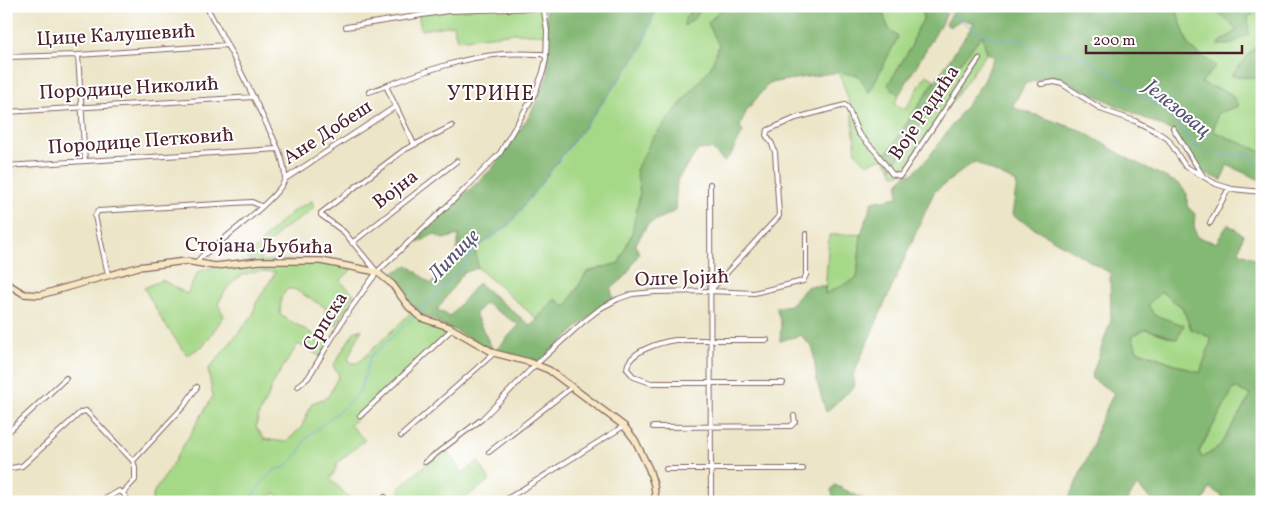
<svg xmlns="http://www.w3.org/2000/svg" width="1268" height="508" viewBox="0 0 1268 508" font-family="Vollkorn,serif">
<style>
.green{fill:#a5d887;stroke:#787c59}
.forest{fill:#84b874;stroke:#676c50;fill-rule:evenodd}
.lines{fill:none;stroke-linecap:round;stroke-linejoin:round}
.stream{stroke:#72a4dd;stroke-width:1}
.street-casing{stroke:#836462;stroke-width:6}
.secondary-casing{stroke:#836462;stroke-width:8}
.street{stroke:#fff;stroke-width:4}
.secondary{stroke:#f7e8c3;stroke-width:5.5}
.labels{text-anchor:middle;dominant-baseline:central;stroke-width:4;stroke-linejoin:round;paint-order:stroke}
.street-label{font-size:20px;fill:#4a1f2b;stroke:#fff}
.neighbourhood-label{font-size:21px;letter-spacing:1px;fill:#4a1f2b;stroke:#fff}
.water-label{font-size:21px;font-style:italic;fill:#5a5472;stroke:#fff}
</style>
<rect width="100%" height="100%" fill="#fff"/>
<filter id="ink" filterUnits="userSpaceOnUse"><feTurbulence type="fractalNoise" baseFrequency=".02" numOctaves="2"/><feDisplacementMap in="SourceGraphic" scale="10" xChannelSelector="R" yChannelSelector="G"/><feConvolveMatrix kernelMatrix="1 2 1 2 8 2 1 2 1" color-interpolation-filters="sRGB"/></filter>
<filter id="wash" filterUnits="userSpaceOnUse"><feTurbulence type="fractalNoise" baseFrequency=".0096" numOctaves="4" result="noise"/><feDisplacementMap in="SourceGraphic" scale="20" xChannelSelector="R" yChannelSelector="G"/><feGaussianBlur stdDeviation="1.12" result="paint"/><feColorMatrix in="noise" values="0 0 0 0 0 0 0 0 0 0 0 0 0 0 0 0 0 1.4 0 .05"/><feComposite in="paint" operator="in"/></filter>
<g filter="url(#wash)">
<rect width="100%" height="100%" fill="#ece5c7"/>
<path class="green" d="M417,6H554L547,8L548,35L515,33L457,40L453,25L421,30Z
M657,6H696L685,18H695L703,6H724L708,23L719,45L711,67L652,139L636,170L640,192L632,233L619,263L587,272L566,307L555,299L537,319L478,268L475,249L509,225L595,113L641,50Z
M882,6H923V20L915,33L912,45L888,85L899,95L894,104L906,109L926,75L935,80L884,158L867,164L856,153L851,107L839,72L860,76L869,93L898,37C886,29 885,19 882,6Z
M1175,6H1219L1218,12L1237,30L1218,44L1229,45L1248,17L1262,8V39L1231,76L1256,78L1262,75V152L1213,131L1218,113L1239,106L1230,93L1200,83L1216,66L1189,47Z
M982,35L987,53L900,174L895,175L891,169L917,128L950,85L959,64Z
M312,201L314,207L303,217L281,230L275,238L264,248L260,261H321L353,268L340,281L354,294L336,326L324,314L326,308L294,289H287L281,298L280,315L330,344L321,357L298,344L273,383L268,397L259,414L256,427L264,439L286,442L301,428L312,403L328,397L339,375L333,366L354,332L362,329L348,358L351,363H358L413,311L419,317L452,329L350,425L365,440L338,462L333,475L330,479L354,502H285L275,493L267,500L258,502H151L155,490L164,478L213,396L208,370L253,315L256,303L276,272C245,269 232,276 218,304L224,316L204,345L187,355L164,323L144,288L162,280L187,294L198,272L215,266L251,262L247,258L277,225L294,210Z
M861,234L857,278L825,294L829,235Z
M1161,292L1182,307L1191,329L1212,338L1200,373L1137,350L1132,336L1146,329L1176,339L1183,325L1154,315L1148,305Z
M1234,387L1251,395L1219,447L1202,458L1199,452Z
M444,449L463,473L478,461L490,480L459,502H409L398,489Z"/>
<path class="forest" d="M554,6H635L636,10L648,6H657L641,50L595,113L509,225L475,249L478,268L463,273L437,310L450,316L478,283L531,326L555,299L566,307L587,272L619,263L632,233L640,192L636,170L652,139L711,67L719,45L708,23L724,6H882C885,19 886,30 898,37L869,93L859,76L839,72L769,83L747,110L740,126L743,132L730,156L724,162L712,149L698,150L677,180L675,211L648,224L635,245L639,253L626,276L611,289L613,299L591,315L536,365L494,353L449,327L424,315L415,308L389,275L408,265L431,284L456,257L459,235L443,239L434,234L418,243V235L452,206L492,169L530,115L548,76L547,8ZM485,303L519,325L494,352L475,314Z
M696,6H703L695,18L684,26L685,18Z
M923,6H938L939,9L947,14L899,95L888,85L912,45L915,33L923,20Z
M956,6H1175L1189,47L1216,66L1201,83L1230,93L1239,106L1218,113L1213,131L1262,152V181L1227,165L1222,180L1206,174L1190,161L1174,132L1052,75L1025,84L1012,107L1080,130L1131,160L1179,184L1187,194V206L1195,214L1194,225L1197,237L1216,243L1228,224L1243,235L1239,252L1259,260L1262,258V502H1221L1222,496L1210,488L1203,502H1154L1137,486L1126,502H1067L1093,446L1098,426L1114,393L1091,378L1111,320L1110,273L1012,215L1017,183L974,162L934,192L853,375L855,386L826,412L817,382L813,349L801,335L780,341L781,324L776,307L790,305L808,286H825V294L857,278L861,234L872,202L898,197V184L906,174H912L929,157L984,81L994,56L987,53L982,35L959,64L950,85L917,128L891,169L884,158L974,23L962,19L950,27L946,24ZM1161,292L1182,307L1191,329L1212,338L1200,373L1137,351L1132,336L1146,329L1177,339L1184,325L1154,315L1148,305ZM1234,388L1251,395L1219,447L1202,458L1199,451Z
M1219,6H1262V8L1248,17L1249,34L1229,45H1217L1237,30L1218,12Z
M1262,39V75L1256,78L1231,76Z
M835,485L870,502H835L831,490Z"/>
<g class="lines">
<path class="stream" d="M941,6C963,21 990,47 1018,39L1043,53H1054L1074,55L1086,59L1110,73L1168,113L1178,123L1189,140L1194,146L1222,156L1248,154L1262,168
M419,312L465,264L475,249L509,225L595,113L641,50L657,6
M248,502L264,480L274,470L286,467L299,453L306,438L342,409L358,394L363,382L370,357L416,315"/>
</g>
</g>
<g filter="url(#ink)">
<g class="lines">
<defs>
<path id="street" d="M206,6C226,42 245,79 263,117C272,136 285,157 285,179
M78,55L85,161
M6,57L78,55L227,45
M1041,84L1055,82L1062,84L1103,110L1135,121L1155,131L1168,139L1185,166L1216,184L1232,189L1262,192
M386,86L414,144
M369,92C410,77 459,57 503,54C516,53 529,54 542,54L545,56
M6,112L254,97
M1173,128L1203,176
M6,166L278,149
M710,184L711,502
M1210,223L1229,188
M352,243L457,161
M197,262L201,257C218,243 280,197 285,179L395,107
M377,272L344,232L321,215V213L404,150L452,126
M108,274L95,216L98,211L252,202L261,206
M710,291L779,216L775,152L772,144L766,135L768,130L796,118L845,105L848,108L858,133L876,152L892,174L900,176L979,59
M767,340H676C661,342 628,351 627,369L634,377L651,383H783
M298,386L308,378L346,315L377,272L464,190L500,153L535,93L543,72L546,59L547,31L544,11L540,8L448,11L346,27
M360,416L452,329
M653,427L791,426L795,422L794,416
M6,434L66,378
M401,436L494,353
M489,452L572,387
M133,461L184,406L197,387
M425,462L482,419L531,369L583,322L601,308L618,299L632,294L655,292L710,291L754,293L803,281L806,275V234
M6,469L22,466L81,412L86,411L133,461L135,468V480L123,493
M666,469H803
M100,502L119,491L123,493L129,502
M380,502L385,497
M502,502L624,426"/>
<path id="secondary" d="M6,283L24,294L40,295L138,267L186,261L215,266L260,261H321L377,272L392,284L409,307L421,318L449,327L494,353L529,362L549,370L624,426L635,440L649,469L654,485L656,502"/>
</defs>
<use href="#street" class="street-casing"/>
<use href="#secondary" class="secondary-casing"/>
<use href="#street" class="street"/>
<use href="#secondary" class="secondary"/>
</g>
</g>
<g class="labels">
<g class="street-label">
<text transform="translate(116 36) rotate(-3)">Цице Калушевић</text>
<text transform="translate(129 89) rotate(-3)">Породице Николић</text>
<text transform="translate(925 113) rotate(-56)">Воје Радића</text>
<text transform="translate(328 133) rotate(-33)">Ане Добеш</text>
<text transform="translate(141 142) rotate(-4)">Породице Петковић</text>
<text transform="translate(396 190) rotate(-38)">Војна</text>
<text transform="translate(259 247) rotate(1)">Стојана Љубића</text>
<text transform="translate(682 279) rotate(-2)">Олге Јојић</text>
<text transform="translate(326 322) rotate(-58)">Српска</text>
</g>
<g class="neighbourhood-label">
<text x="491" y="94">УТРИНЕ</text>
</g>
<g class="water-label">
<text transform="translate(1177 109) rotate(39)">Јелезовац</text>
<text transform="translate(454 256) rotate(-46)">Липице</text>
</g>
</g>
<rect width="1268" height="508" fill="none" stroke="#fff" stroke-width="25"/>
<path d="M1086 45v8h156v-8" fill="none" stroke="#4a1f2b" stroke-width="2.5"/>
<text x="1093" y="45" font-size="15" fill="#4a1f2b" stroke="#ffffff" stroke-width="4" paint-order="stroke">200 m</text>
</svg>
